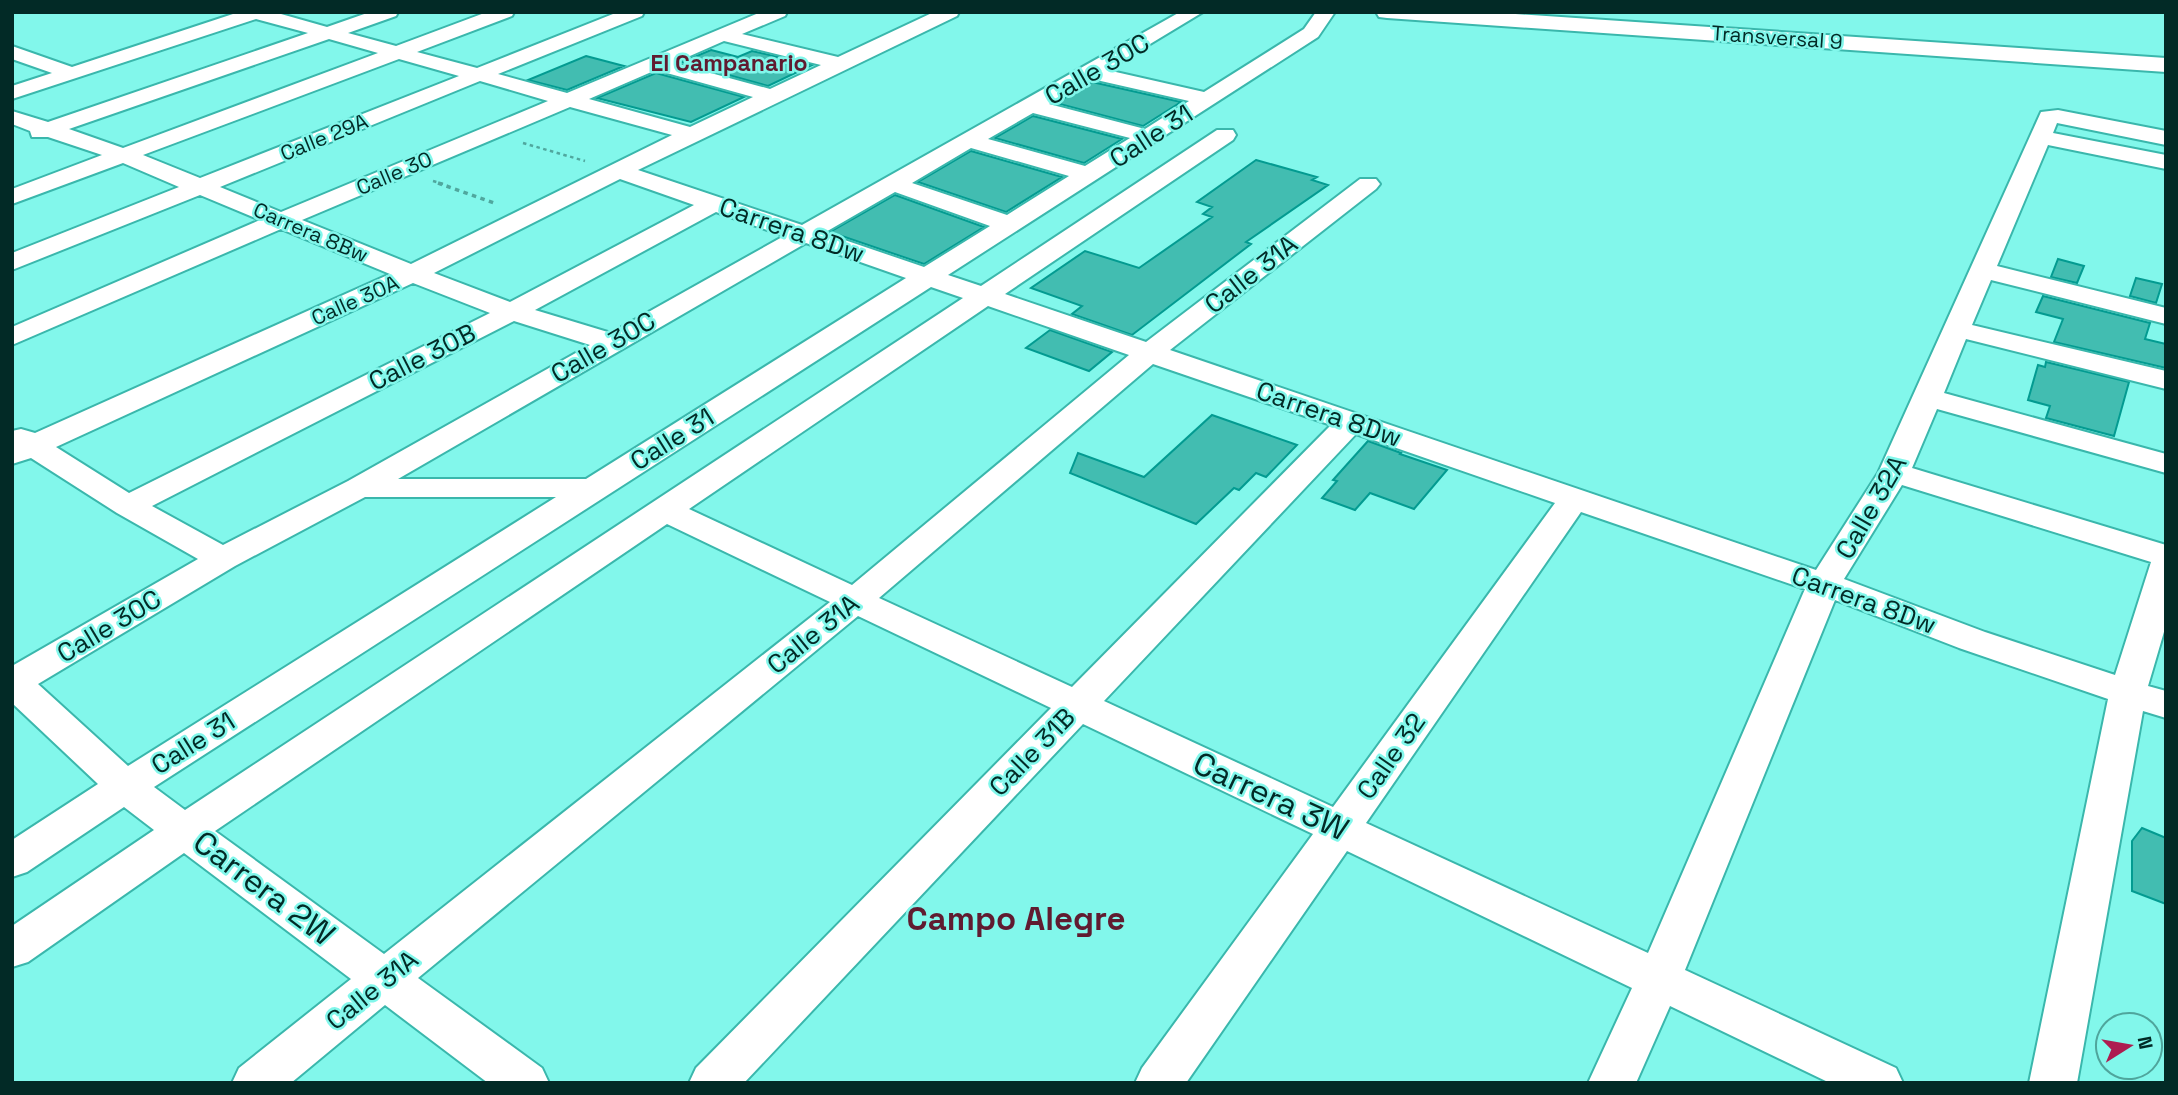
<svg xmlns="http://www.w3.org/2000/svg" width="2178" height="1095" viewBox="0 0 2178 1095" font-family="'Space Grotesk',sans-serif">
<style>
.building{fill:#42bdb1;stroke:#039b91;stroke-width:2}
.lines{fill:none;stroke-linecap:round;stroke-linejoin:round}
.minor-casing{stroke:#3ab7ac;stroke-width:4}
.secondary-casing{stroke:#3ab7ac;stroke-width:4}
.path-far1{stroke:#50a79e;stroke-width:2.5;stroke-dasharray:3.5 3.5;stroke-linecap:butt}
.path{stroke:#50a79e;stroke-width:3.5;stroke-dasharray:4.5 4.5;stroke-linecap:butt}
.minor{fill:#fff;fill-rule:evenodd}
.secondary{fill:#fff;fill-rule:evenodd}
.labels{text-anchor:middle;dominant-baseline:central;stroke-width:5;stroke-linejoin:round;paint-order:stroke}
.far-street-label{font-size:21px;fill:#022a26;stroke:#82f7eb}
.far-neighbourhood-label{font-size:23px;font-weight:bold;fill:#601b30;stroke:#82f7eb}
.street-label{font-size:26px;fill:#022a26;stroke:#82f7eb}
.near-street-label{font-size:32px;fill:#022a26;stroke:#82f7eb}
.near-neighbourhood-label{font-size:33px;font-weight:bold;fill:#601b30;stroke:#82f7eb}
</style>
<rect width="100%" height="100%" fill="#82f7eb"/>
<path class="building" d="M711,50L738,57L752,51L812,65L768,86L682,62Z
M586,56L624,66L567,90L528,80Z
M656,73L744,97L691,122L597,98Z
M1092,82L1181,102L1143,126L1056,103Z
M1033,116L1122,139L1084,163L995,138Z
M971,151L1062,177L1006,212L918,182Z
M1256,160L1317,177L1312,180L1328,185L1246,242L1251,244L1132,335L1072,314L1082,306L1031,288L1085,251L1139,268L1212,217L1203,214L1212,207L1197,202Z
M895,195L984,227L924,264L830,232Z
M2058,259L2084,266L2077,283L2051,277Z
M2136,278L2162,284L2156,303L2130,296Z
M2043,296L2150,323L2145,339L2166,344V368L2054,342L2063,319L2036,312Z
M1050,330L1112,352L1089,371L1026,348Z
M2046,362L2129,382L2114,436L2046,418L2050,406L2028,400L2038,365L2045,367Z
M1212,415L1297,445L1266,477L1256,473L1239,490L1234,488L1196,524L1070,473L1078,453L1144,477Z
M1368,441L1401,453L1400,454L1447,470L1414,509L1370,493L1355,510L1322,498L1337,481L1333,480Z
M2142,828L2166,838V904L2132,891V841Z"/>
<g class="lines">
<defs>
<path id="minor" d="M239,12H274L327,27L370,12H398L396,16L348,33L396,46L487,12H514L512,16L417,52L477,68L618,12H644L642,16L498,74L567,93L761,12H787L785,16L742,34L838,57L934,12H959L957,16L638,170L802,225L1180,12H1203L1107,70L1204,92L1304,29L1316,12H1335L1318,37L948,275L981,286L1217,130H1233L1236,135L1233,140L1005,294L1146,342L1360,179H1376L1380,184L1376,189L1170,350L1816,570L1878,473L2041,112L2058,110L2166,131V145L2057,123L2053,133L2166,155V169L2048,145L1997,266L2166,308V324L1991,280L1972,325L2166,371V389L1966,339L1944,393L2166,454V473L1937,409L1912,468L2166,545V625L2148,686L2166,691V718L2143,711L2077,1083H2029L2108,699L1959,648L1835,600L1685,970L1896,1068L1903,1083H1830L1670,1006L1636,1083H1588L1632,988L1347,851L1186,1083H1135L1142,1068L1313,834L1083,724L744,1083H689L696,1068L1051,708L858,616L418,978L542,1068L549,1083H488L385,1005L291,1083H232L239,1068L351,979L184,853L28,962L12,967V926L154,830L124,807L27,872L12,877V840L98,784L12,703V666L198,559L117,513L31,458L12,464V431L21,429L35,433L390,274L281,229L12,345V327L260,220L200,195L12,270V253L179,187L123,163L12,204V189L102,155L48,137H32L30,131L12,124V111L48,122L308,33L256,19L12,99V86L52,73L12,59V46L72,67ZM329,39L378,53L123,148L69,129ZM724,41L821,65L770,89L674,63ZM399,59L459,76L200,178L143,155ZM656,70L753,97L690,127L589,99ZM1092,79L1189,101L1145,129L1049,104ZM480,81L548,101L281,212L220,187ZM570,107L672,135L411,264L302,220ZM1033,113L1130,138L1085,166L988,139ZM971,148L1069,176L1007,215L912,183ZM620,179L694,205L510,302L434,273ZM895,192L990,226L924,267L824,233ZM716,212L784,236L611,333L535,310ZM806,243L906,278L586,479H398ZM413,283L490,313L129,493L56,447ZM931,287L963,298L185,810L154,787ZM988,306L1129,355L852,585L689,509ZM514,321L590,345L348,481L223,545L152,506ZM1153,364L1331,425L1072,687L879,598ZM1356,434L1555,503L1333,807L1104,701ZM1902,485L2151,562L2115,675L1985,632L1844,579ZM365,497H556L128,766L38,684L235,566ZM1581,512L1805,589L1648,953L1366,823ZM667,524L830,602L384,954L215,831Z"/>
<path id="secondary" d="M1376,12H1487L2166,58V72L1387,18L1379,17Z"/>
</defs>
<use href="#minor" class="minor-casing"/>
<use href="#secondary" class="secondary-casing"/>
<path class="path-far1" d="M523,143L585,161
M433,181L443,184"/>
<path class="path" d="M438,183L497,204"/>
<use href="#minor" class="minor"/>
<use href="#secondary" class="secondary"/>
</g>
<g class="labels">
<g class="far-street-label">
<text transform="translate(1777 37) rotate(4)">Transversal 9</text>
<text transform="translate(324 137) rotate(-22)">Calle 29A</text>
<text transform="translate(394 173) rotate(-23)">Calle 30</text>
<text transform="translate(311 232) rotate(23)">Carrera 8Bw</text>
<text transform="translate(355 300) rotate(-24)">Calle 30A</text>
</g>
<g class="far-neighbourhood-label">
<text x="729" y="63">El Campanario</text>
</g>
<g class="street-label">
<text transform="translate(1097 69) rotate(-30)">Calle 30C</text>
<text transform="translate(1151 136) rotate(-33)">Calle 31</text>
<text transform="translate(792 230) rotate(19)">Carrera 8Dw</text>
<text transform="translate(1251 274) rotate(-38)">Calle 31A</text>
<text transform="translate(603 347) rotate(-30)">Calle 30C</text>
<text transform="translate(422 357) rotate(-27)">Calle 30B</text>
<text transform="translate(1329 414) rotate(19)">Carrera 8Dw</text>
<text transform="translate(672 439) rotate(-32)">Calle 31</text>
<text transform="translate(1871 507) rotate(-60)">Calle 32A</text>
<text transform="translate(1864 600) rotate(20)">Carrera 8Dw</text>
<text transform="translate(109 626) rotate(-31)">Calle 30C</text>
<text transform="translate(813 634) rotate(-39)">Calle 31A</text>
<text transform="translate(193 743) rotate(-32)">Calle 31</text>
<text transform="translate(1032 752) rotate(-46)">Calle 31B</text>
<text transform="translate(1391 756) rotate(-55)">Calle 32</text>
<text transform="translate(372 990) rotate(-39)">Calle 31A</text>
</g>
<g class="near-street-label">
<text transform="translate(1271 796) rotate(25)">Carrera 3W</text>
<text transform="translate(264 888) rotate(37)">Carrera 2W</text>
</g>
<g class="near-neighbourhood-label">
<text x="1016" y="919">Campo Alegre</text>
</g>
</g>
<rect width="2178" height="1095" fill="none" stroke="#022a26" stroke-width="28"/>
<g transform="translate(2129 1046) rotate(79)"><circle r="33" fill="#82f7eb" stroke="#4fa59c" stroke-width="2"/>
<path d="M0-5L12 26L0 18L-12 26Z" fill="#ad1c51"/>
<text y="-10" font-size="19" font-weight="bold" text-anchor="middle" fill="#022a26">N</text>
</g>
</svg>
